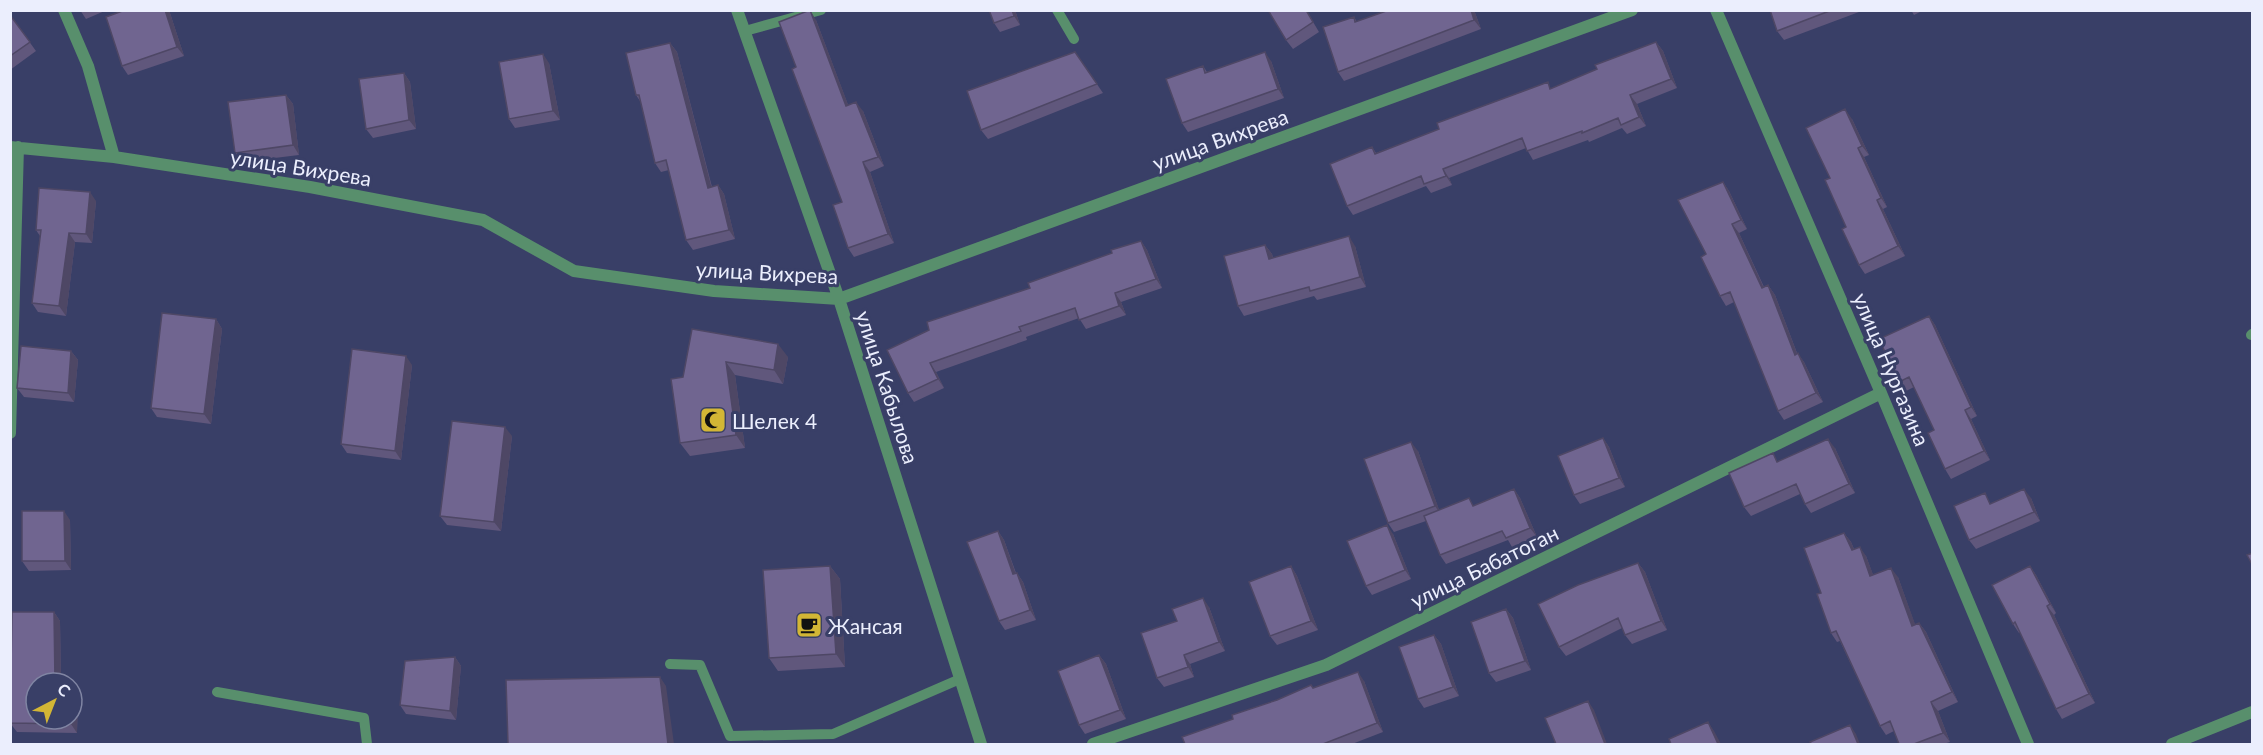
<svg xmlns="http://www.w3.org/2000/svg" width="2263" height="755" viewBox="0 0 2263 755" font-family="Lato,sans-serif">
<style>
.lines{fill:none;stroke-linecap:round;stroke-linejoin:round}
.service{stroke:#588f6c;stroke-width:10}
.minor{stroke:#588f6c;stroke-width:12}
.wall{fill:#60577c}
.shaded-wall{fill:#4e4765}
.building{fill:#706590;stroke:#4e4765;stroke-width:1.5}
.labels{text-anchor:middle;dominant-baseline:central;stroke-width:6;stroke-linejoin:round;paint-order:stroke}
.street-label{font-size:21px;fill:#ebeefd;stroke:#393f67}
.poi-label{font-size:21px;fill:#ebeefd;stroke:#393f67;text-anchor:start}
</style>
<rect width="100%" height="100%" fill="#393f67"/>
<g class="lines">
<path class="service" d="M1057,10L1074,39
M745,31L821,10
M2251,335L2252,334
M670,664L700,665L730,736L833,734L960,679
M217,692L364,718L367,744"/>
<path class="minor" d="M64,10L88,66L114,157
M737,10L839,299L981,744
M1716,10L1881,393L2028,744
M10,147L114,157L310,187L483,220L574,271L714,291L839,299L1632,10
M10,433L18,147
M1093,744L1326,665L1881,393
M2172,744L2252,712"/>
</g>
<path class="wall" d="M80,10H107L86,19Z
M169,10L184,56L128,75L122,66Z
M989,10H1015L1020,25L1000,32L994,23Z
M1306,10L1319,32L1293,49L1286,40Z
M1389,10H1474L1481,29L1344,81L1338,72L1354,17L1357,22Z
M1770,10H1858L1859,12L1784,40L1777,31Z
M1911,10H1924L1914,15Z
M10,15L36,51L10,70Z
M816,20L848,105L863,111L884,166L870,172L894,243L854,257L848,248L842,202L796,67Z
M1656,42L1663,51L1677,88L1637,104L1646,126L1627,134L1622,128L1589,142L1588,140L1533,160L1526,148L1449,178L1452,185L1431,193L1426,186L1353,215L1347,206L1372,147L1376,153L1552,88L1597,69Z
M670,43L677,52L712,187L718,185L724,194L735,239L693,250L686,240L669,170L661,172L655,163L642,104L636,95Z
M1075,52L1103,93L988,139L981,130Z
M1271,61L1284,98L1188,132L1182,123L1203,66L1207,72Z
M549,63L560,120L515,128L509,119Z
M404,73L410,82L416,129L373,138L366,129Z
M286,95L293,104L299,155L242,162L235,153Z
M1852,119L1869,155L1864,157L1887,207L1883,209L1905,256L1865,274L1859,265L1830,178Z
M1723,182L1729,191L1747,229L1739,233L1764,287L1768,285L1775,295L1797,353L1804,362L1823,402L1784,420L1778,411L1734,302L1726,306L1720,296L1706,254Z
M96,201L92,243L75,242L66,316L38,312L32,303L40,236L36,230Z
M1141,241L1147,250L1162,288L1121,302L1126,315L1086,329L1079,318L1026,337L1027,340L936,372L944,388L914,402L908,393L887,350Z
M1265,245L1272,254L1273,258L1355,246L1366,287L1317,300L1314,296L1244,316L1238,306Z
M1929,316L1935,325L1977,416L1971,419L1990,460L1951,479L1945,469L1934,430L1914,387L1906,391L1899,382Z
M216,319L222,329L211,424L157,417L151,408Z
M692,329L788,357L783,384L735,375L745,448L690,456L680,443L683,377Z
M71,351L78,360L74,402L24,397L17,388Z
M412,365L401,460L347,453L341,444Z
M512,436L501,531L447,525L440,516Z
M1603,438L1609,447L1625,487L1580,504L1574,495Z
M1835,448L1855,493L1811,513L1805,504L1800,494L1751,516L1744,507L1778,461Z
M1418,451L1439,510L1475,505L1514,489L1520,498L1537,537L1512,547L1508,540L1446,564L1440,555L1426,521L1394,532L1388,523Z
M2031,498L2040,521L1976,549L1969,540L1992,503Z
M70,520L71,570L29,571L22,561Z
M998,531L1004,540L1016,573H1017L1023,582L1036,620L1005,630L999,621Z
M1844,533L1851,542L1854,549L1866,556L1873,575L1898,577L1915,625L1919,623L1926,632L1958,702L1938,711L1950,742L1943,744H1899L1894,731L1886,735L1880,726L1840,641L1837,642L1831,633L1821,593Z
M1393,534L1411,579L1372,595L1366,586Z
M1638,563L1645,572L1667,630L1632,644L1625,635L1622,628L1566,656L1559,647Z
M830,566L840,579L845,667L778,671L769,658Z
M1291,566L1297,576L1318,630L1277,645L1270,636Z
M2030,566L2036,575L2056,613L2054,615L2095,703L2062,719L2056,709L2020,632L2019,633L2013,624Z
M1209,607L1225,651L1190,664L1194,677L1164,687L1157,678L1177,621Z
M1506,609L1513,618L1531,670L1496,682L1489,673Z
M12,612H54L60,621L61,682L72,719V683L78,692L77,733L17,732L10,723Z
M1434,635L1441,644L1459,696L1424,708L1418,699Z
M1099,655L1106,664L1126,719L1085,734L1079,725Z
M455,657L461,666L456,720L406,714L400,705Z
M1364,681L1383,732L1352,744H1183L1233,719L1313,688Z"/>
<path class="shaded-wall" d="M165,10H169L184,56L177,47Z
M810,10L816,20L852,115L846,106Z
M1012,10H1015L1020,25L1014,16Z
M1471,10H1474L1481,29L1474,20Z
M1656,42L1663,51L1677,88L1671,79Z
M670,43L677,52L714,197L708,188Z
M1265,52L1271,61L1284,98L1278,89Z
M543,54L549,63L560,120L553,111Z
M404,73L410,82L416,129L409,120Z
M286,95L293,104L299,155L293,145Z
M1630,95L1637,104L1646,126L1639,117Z
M856,102L863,111L884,166L878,157Z
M1845,109L1852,119L1869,155L1862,146Z
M1858,148L1864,157L1887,207L1881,198Z
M863,162L870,172L894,243L888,234Z
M1443,169L1449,178L1452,185L1446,176Z
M1723,182L1729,191L1747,229L1741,220Z
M718,185L724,194L735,239L729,230Z
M90,192L96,201L92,243L86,234Z
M1877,200L1883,209L1905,256L1898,246Z
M1732,224L1739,233L1768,297L1762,288Z
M69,233L75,242L66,316L59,306Z
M1349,236L1355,246L1366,287L1360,277Z
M1141,241L1147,250L1162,288L1156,279Z
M1265,245L1272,254L1275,268L1269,259Z
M1768,285L1775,295L1801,364L1795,355Z
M1115,293L1121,302L1126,315L1119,306Z
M1929,316L1935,325L1977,416L1971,407Z
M216,319L222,329L211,424L204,414Z
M778,344L788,357L783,384L774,370Z
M71,351L78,360L74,402L68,393Z
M1798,353L1804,362L1823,402L1816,393Z
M406,356L412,365L401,460L395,451Z
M726,362L735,375L745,448L736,435Z
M930,363L936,372L944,388L938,379Z
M1965,410L1971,419L1990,460L1984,451Z
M505,427L512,436L501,531L494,522Z
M1603,438L1609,447L1625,487L1619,478Z
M1828,439L1835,448L1855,493L1849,484Z
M1411,442L1418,451L1441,515L1435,506Z
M1514,489L1520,498L1537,537L1530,528Z
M2024,489L2031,498L2040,521L2034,512Z
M64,511L70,520L71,570L65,561Z
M1387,525L1393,534L1411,579L1405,570Z
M998,531L1004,540L1019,583L1013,574Z
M1844,533L1851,542L1858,559L1852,550Z
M1860,547L1866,556L1877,585L1870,576Z
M1638,563L1645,572L1667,630L1661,621Z
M830,566L840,579L845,667L836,654Z
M1291,566L1297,576L1318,630L1311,621Z
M2030,566L2036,575L2056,613L2050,604Z
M1891,568L1898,577L1919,635L1912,626Z
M1017,573L1023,582L1036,620L1030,610Z
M1203,598L1209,607L1225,651L1219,642Z
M2047,606L2054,615L2095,703L2089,694Z
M1506,609L1513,618L1531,670L1525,661Z
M54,612L60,621L61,683L55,682Z
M1919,623L1926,632L1958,702L1952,692Z
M1434,635L1441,644L1459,696L1453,687Z
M1099,655L1106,664L1126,719L1120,710Z
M1184,655L1190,664L1194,677L1188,667Z
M455,657L461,666L456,720L450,711Z
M1358,672L1364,681L1383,732L1377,723Z
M660,677L666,686L674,744H668Z
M72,683L78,692L77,733L71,724V719H72Z
M1588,701L1594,710L1607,744H1605Z
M1931,702L1938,711L1950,742L1943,733Z
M1708,722L1714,731L1721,744H1718Z
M1850,725L1856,734L1860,744H1858Z"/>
<path class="building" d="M125,10H165L177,47L122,66L106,17Z
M810,10L846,106L856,102L878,157L863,162L888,234L848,248L833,205L842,202L792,69L796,67L779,22Z
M989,10H1012L1014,16L994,23Z
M1268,10H1306L1313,22L1286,40Z
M1389,10H1471L1474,20L1338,72L1323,27L1354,17L1355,22Z
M1770,10H1832L1777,31Z
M10,15L30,42L10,56Z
M1656,42L1671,79L1630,95L1639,117L1621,125L1618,118L1582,133V131L1527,151L1522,138L1443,169L1446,176L1424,184L1421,176L1347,206L1330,164L1372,147L1375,154L1439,129L1437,123L1548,82L1550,89L1597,69L1595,65Z
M670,43L708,188L718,185L729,230L686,240L666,160L655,163L639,95H636L626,53Z
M1075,52L1097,84L981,130L967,91Z
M1265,52L1278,89L1182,123L1166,79L1203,66L1205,73Z
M543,54L553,111L509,119L499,62Z
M404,73L409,120L366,129L359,79Z
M286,95L293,145L235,153L228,102Z
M1845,109L1862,146L1858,148L1881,198L1877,200L1898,246L1859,265L1842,229L1846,227L1825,180L1830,178L1806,128Z
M1723,182L1741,220L1732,224L1762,288L1768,285L1795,355L1798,353L1816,393L1778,411L1730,292L1720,296L1701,257L1706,254L1678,200Z
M39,188L90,192L86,234L69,233L59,306L32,303L41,230H36Z
M1349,236L1360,277L1310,291L1309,287L1238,306L1224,256L1265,245L1269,259Z
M1141,241L1156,279L1115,293L1119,306L1079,320L1075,308L1019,327L1021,331L930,363L938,379L908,393L887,350L929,330L927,322L1030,288L1028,283L1112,253L1111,250Z
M162,313L216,319L204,414L151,408Z
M1929,316L1971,407L1965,410L1984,451L1945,469L1928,433L1934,430L1909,377L1899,382L1879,339Z
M692,329L778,344L774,370L726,362L736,435L680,443L671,379L683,377Z
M21,346L71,351L68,393L17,388Z
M352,349L406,356L395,451L341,444Z
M452,421L505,427L494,522L440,516Z
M1603,438L1619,478L1574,495L1558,456Z
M1828,439L1849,484L1805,504L1796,484L1744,507L1729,473L1773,453L1777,462Z
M1411,442L1435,506L1388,523L1364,459Z
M1514,489L1530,528L1506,538L1502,531L1440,555L1424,516L1469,498L1473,506Z
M2024,489L2034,512L1969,540L1954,506L1985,493L1990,504Z
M22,511H64L65,561H22Z
M1387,525L1405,570L1366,586L1347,541Z
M998,531L1013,574L1017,573L1030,610L999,621L967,542Z
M1844,533L1852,550L1860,547L1870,576L1891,568L1912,626L1919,623L1952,692L1931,702L1943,733L1914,744H1899L1890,721L1880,726L1836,631L1831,633L1817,594L1821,593L1804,548Z
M2253,553V566L2247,555Z
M1638,563L1661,621L1625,635L1618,618L1559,647L1538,604L1578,585Z
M830,566L836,654L769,658L763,570Z
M1291,566L1311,621L1270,636L1249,582Z
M2030,566L2050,604L2047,606L2089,694L2056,709L2015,622L2013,624L1992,585Z
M1203,598L1219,642L1184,655L1188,667L1157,678L1141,633L1177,621L1172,609Z
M1506,609L1525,661L1489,673L1471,622Z
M12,612H54L55,682L71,683H36V719H71V724L10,723Z
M1434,635L1453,687L1418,699L1399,647Z
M1099,655L1120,710L1079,725L1058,671Z
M455,657L450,711L400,705L405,661Z
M1358,672L1377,723L1323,744H1183H1185L1182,737L1233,719L1232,715L1277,700L1311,685L1313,688Z
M660,677L668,744H508L506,680Z
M1588,701L1605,744H1556L1545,718Z
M1708,722L1718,744H1671L1669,739Z
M1850,725L1858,744H1812L1810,742Z"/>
<defs>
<symbol id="mosque-square" viewBox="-11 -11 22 22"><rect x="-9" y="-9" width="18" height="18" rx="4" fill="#d3b635" stroke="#393f67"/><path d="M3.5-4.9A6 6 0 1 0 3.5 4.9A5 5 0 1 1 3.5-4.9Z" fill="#111"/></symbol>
<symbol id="cafe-square" viewBox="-11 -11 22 22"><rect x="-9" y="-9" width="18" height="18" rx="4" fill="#d3b635" stroke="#393f67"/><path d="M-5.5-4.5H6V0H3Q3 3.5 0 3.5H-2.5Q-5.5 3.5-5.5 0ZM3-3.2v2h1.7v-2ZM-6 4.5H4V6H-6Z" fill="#111"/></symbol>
</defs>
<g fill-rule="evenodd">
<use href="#mosque-square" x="698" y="405" width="30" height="30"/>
<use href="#cafe-square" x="794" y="610" width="30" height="30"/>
</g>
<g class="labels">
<g class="street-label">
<text transform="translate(1220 139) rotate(-20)">улица Вихрева</text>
<text transform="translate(301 167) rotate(9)">улица Вихрева</text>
<text transform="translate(767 272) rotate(3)">улица Вихрева</text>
<text transform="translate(1892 369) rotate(67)">улица Нургазина</text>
<text transform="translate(888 387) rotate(72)">улица Кабылова</text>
<text transform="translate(1484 566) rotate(-26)">улица Бабатоган</text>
</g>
<g class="poi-label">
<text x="732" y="420">Шелек 4</text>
<text x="828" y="625">Жансая</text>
</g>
</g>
<rect width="2263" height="755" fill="none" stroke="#ebeefd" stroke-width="24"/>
<g transform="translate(54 701) rotate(42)"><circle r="28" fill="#393f67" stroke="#8085a3" stroke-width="1.5"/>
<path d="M0-4.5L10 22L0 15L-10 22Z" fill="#d3b635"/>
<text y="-9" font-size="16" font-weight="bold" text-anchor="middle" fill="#ebeefd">С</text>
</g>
</svg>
